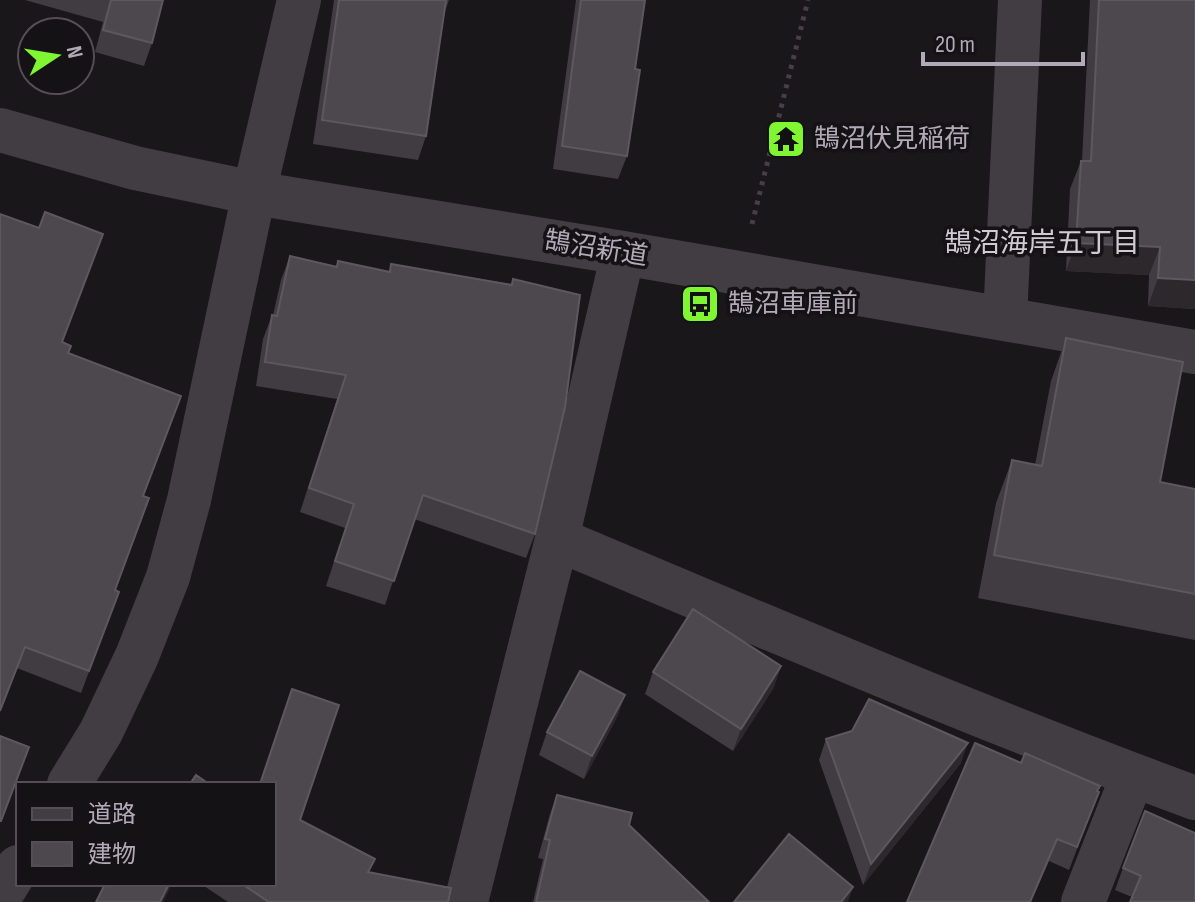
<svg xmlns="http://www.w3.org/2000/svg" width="1195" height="902" viewBox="0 0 1195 902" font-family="'Sofia Sans Condensed','Noto Sans JP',sans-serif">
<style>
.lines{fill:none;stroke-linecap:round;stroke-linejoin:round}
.path{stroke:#454047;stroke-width:5;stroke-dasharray:4 6;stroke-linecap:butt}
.minor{stroke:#423d43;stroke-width:44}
.wall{fill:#413c41}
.shaded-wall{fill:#2c282c}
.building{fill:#4d484e;stroke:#5d575f;stroke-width:2}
.labels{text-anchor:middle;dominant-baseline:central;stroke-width:7;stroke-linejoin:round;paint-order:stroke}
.poi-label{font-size:26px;fill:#b3a9b9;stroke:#141214;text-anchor:start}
.street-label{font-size:26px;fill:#b3a9b9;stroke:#141214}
.neighbourhood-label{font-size:28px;fill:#d1cad5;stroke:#141214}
</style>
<rect width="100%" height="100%" fill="#191719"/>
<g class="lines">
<path class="path" d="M752,224L808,0"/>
<path class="minor" d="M0,130L135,168L254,193L623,253L1195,352
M1005,319L1020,0
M557,539C769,628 980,719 1195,798
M69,784L101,732L137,656L168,577L189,500L254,193L299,0
M0,896L18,867
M466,902L557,539L623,253
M1083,902L1133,775"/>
</g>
<path class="wall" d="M25,0H163L152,43L144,66L95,52L103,22Z
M334,0H449L445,11L426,136L418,160L313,144Z
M576,0H645L635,69L627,156L618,179L553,169Z
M1090,0H1195V309L1148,306L1149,275L1066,271L1070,189L1081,161H1082Z
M290,256L336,266L338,261L389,272L391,264L511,284L513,279L535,534L526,558L414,519L385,605L326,586L345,528L300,512L337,399L256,386L263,339L272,315H273L281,280Z
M1066,338L1160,482L1195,489V640L978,598L996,503L1012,460L1035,465L1051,381Z
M62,342L143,496L115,590L119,592L81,693L17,668Z
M781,666L773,689L733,751L645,694L653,672Z
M625,695L617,717L584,779L539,755L547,732Z
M826,739L961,763L863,885L819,760Z
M1021,763L1099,792L1069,870L1049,861L1031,902H907Z
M557,795L629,825L709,902H533L543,859L538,858L550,814Z
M300,820L370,872L448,902H228L201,884H274Z
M1195,833L1132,897L1115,890L1123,868Z"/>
<path class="shaded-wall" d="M1076,243L1160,247L1149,275L1066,271Z
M1158,278L1195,280V309L1148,306Z
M781,666L773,689L733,751L741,729Z
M625,695L617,717L584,779L592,756Z
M968,743L961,763L863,885L871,864Z
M169,884H172L163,902H160Z
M853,887L848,902H841Z"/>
<path class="building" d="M111,0H163L152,43L103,30Z
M339,0H446L426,136L322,120Z
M581,0H645L635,69L640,70L627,156L562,146Z
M1099,0H1195V280L1158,278L1160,247L1076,243L1081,161H1091Z
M45,212L103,234L62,342L71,346L68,353L181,396L143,496L149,498L115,590L119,592L89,671L25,647L0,711V214L39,228Z
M290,256L337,267L338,261L390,272L391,264L512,285L513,279L580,295L565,407L535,534L423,495L394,581L335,561L354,504L309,488L346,375L265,362L272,315L277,316Z
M1066,338L1183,362L1160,482L1195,489V594L994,555L1012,460L1042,466Z
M693,609L781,666L741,729L653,672Z
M580,671L625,695L592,756L547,732Z
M292,689L339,705L300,820L375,859L368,872L451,888L448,902H269L242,884H274V784H260Z
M869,699L968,743L871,864L826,739L852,731Z
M0,736L29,747L1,821H0Z
M975,743L1021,763L1025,753L1100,786L1097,791L1099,792L1077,847L1057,839L1030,902H907Z
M196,775L209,784H190Z
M557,795L632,813L629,825L709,902H536L550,840L545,839Z
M1145,811L1195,833V902H1130L1141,876L1123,868Z
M789,834L853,887L841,902H734Z
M105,884H169L160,902H96Z"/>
<defs>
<symbol id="temple-square" viewBox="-11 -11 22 22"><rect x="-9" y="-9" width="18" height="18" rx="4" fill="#7ff631" stroke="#141214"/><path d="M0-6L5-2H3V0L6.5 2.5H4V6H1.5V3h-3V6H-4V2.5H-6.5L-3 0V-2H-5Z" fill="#111"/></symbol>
<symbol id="bus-square" viewBox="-11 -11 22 22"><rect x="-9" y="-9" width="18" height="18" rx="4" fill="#7ff631" stroke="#141214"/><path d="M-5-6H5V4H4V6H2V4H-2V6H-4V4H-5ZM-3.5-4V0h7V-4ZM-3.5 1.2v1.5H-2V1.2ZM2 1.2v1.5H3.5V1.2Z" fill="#111"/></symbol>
</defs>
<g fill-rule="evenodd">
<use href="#temple-square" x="764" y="117" width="44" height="44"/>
<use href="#bus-square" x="678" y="282" width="44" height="44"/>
</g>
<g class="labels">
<g class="poi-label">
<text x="814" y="139">鵠沼伏見稲荷</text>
<text x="728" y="304">鵠沼車庫前</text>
</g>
<g class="street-label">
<text transform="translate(596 249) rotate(9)">鵠沼新道</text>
</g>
<g class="neighbourhood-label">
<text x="1042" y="243">鵠沼海岸五丁目</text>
</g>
</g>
<rect x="16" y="782" width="260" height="104" fill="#141214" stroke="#544e56" stroke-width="2"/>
<rect x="32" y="808" width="40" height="12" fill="#423d43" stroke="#544e56" stroke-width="2"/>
<text x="88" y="822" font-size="24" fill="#b3a9b9">道路</text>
<rect x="32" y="842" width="40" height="24" fill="#4d484e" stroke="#544e56" stroke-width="2"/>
<text x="88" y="862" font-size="24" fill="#b3a9b9">建物</text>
<g transform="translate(56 56) rotate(78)"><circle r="38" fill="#141214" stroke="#544e56" stroke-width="2"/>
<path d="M0-6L14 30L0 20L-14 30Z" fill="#7ff631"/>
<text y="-12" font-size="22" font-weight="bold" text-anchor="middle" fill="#b3a9b9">N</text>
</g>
<path d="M923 52v12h160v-12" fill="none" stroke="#b3a9b9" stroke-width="4"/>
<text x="935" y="52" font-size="24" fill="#b3a9b9" stroke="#141214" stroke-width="6" paint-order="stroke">20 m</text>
</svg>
